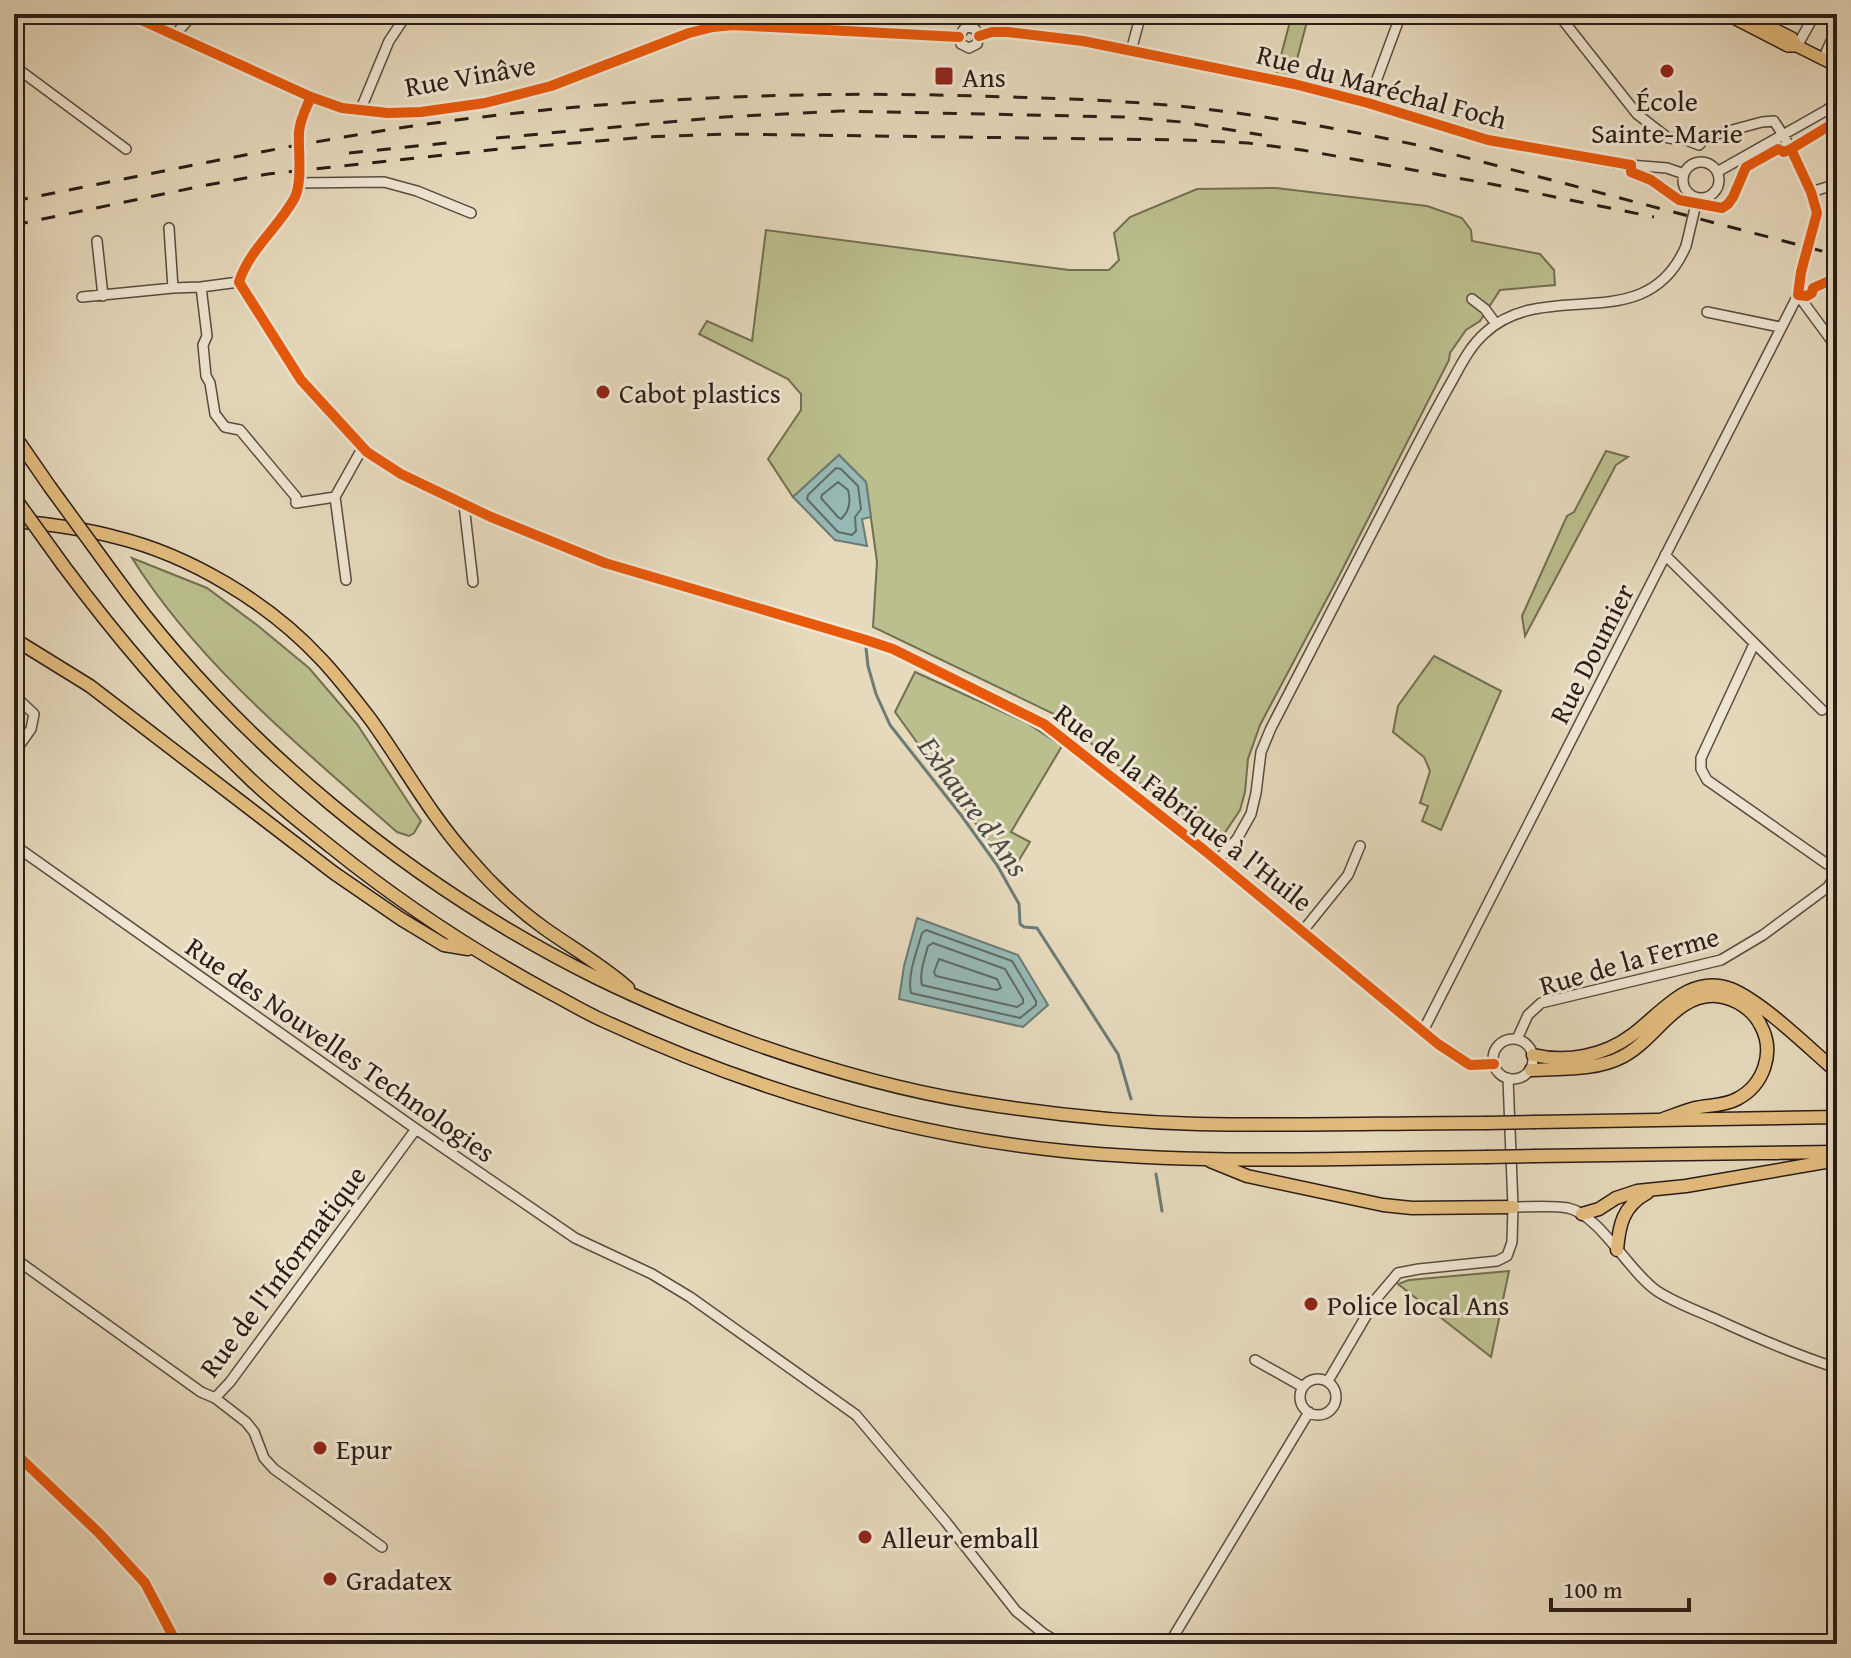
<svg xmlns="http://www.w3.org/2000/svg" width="1851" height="1658" viewBox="0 0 1851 1658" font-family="'Gentium Book Plus',serif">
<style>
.green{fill:#bbbe8d;stroke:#726e52;stroke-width:2}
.water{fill:#97b9b5;stroke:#6b7b76;stroke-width:2}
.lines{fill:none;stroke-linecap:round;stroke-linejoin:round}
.shore{stroke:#606b66;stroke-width:2}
.stream{stroke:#6b7b76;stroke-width:3}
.minor-casing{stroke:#594c40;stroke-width:12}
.major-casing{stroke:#2a1d17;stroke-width:14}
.highway-casing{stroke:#2a1d17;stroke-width:15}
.minor{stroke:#efe6d3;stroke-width:9}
.major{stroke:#e3bc7e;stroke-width:11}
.highway{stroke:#e3bc7e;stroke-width:12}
.rail{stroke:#2a1d17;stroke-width:3;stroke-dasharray:14 14;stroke-linecap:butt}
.minor-bridge-casing{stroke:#594c40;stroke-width:12;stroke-linecap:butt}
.highway-bridge-casing{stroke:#2a1d17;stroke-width:15;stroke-linecap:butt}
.minor-bridge{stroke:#efe6d3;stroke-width:9}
.highway-bridge{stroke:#e3bc7e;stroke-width:12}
.cycleway-casing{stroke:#efe6d3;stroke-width:15}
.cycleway{stroke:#e8590c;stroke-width:10}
.poi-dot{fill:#8f2418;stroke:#efe6d3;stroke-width:3}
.labels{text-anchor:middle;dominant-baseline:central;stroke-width:6;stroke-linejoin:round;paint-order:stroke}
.street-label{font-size:28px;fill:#2a1d17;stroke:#efe6d3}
.poi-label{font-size:28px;fill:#2a1d17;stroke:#efe6d3;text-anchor:start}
.water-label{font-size:30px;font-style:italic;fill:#4b4c46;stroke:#efe6d3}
</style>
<rect width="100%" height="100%" fill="#e6d9bc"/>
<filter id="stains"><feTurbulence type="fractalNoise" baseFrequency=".0025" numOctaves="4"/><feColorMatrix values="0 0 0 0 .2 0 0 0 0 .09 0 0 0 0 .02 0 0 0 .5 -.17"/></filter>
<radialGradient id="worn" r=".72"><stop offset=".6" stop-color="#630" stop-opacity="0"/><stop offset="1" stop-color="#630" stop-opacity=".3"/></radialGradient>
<path class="green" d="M1292,14H1309L1292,78L1276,74Z
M1276,188L1427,206L1462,218L1471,230L1472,241L1540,254L1554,270L1555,285L1500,290L1480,321L1466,330L1450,353L1449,360L1339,576L1260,725L1248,759L1245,792L1240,810L1220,840L1214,843L1056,715L873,627L877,562L866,482L839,455L793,497L768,459L801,410V394L788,379L699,334L707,321L752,341L766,230L1069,270H1109L1119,260L1114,233L1130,217L1197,189Z
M1606,451L1628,457L1616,465L1525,636L1522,616L1567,516L1574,512Z
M132,558L207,588L257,625L309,668L357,724L412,808L421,821L414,833L409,836L397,832C303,749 199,665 132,558Z
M1434,656L1501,691L1441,830L1422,821L1428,806L1420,803L1430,771L1424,757L1393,732L1398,706Z
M915,672L1027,723L1062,746L1011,832L1030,842L1010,875L989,842L895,712Z
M1509,1271L1491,1357L1398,1284L1409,1280Z"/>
<path class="water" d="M839,455L866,482L871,517L862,519L867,546L835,540L793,497Z
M917,918L1018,955L1048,1005L1023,1027L899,999L904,966Z"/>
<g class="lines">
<path class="shore" d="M836,468L841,469L858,486L861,509L855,517L856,531L852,535L838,532L807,499L808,495Z
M838,482L848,490C851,501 850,511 841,519L838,517L821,498L822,495Z
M926,930L1012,961L1036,1001V1005L1020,1018L911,993C907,975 917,951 922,933Z
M933,943L1005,969L1023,999V1003L1017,1007L922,985C919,973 925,958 928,946Z
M939,959L997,979L1001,988L996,990L936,976L934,972Z"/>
<path class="stream" d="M866,648L868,666L876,694L890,725L961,815L997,865L1019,904L1020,924L1024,927L1037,928L1118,1054L1131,1099
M1156,1174L1162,1211"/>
<defs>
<path id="minor" d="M128,14L311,97L342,108L388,113L421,112L485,103L551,86L689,33L713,27L733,25L959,37
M1558,14L1637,114L1668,138L1686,140L1699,145
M968,27L970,14
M175,35L193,14
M979,36L992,32H1008L1083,41L1294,84L1368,103L1488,140L1617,164L1667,168L1684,174
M959,37L961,44L969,48L977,44L979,36
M959,37L964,29L968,27L975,29L979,36
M1797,46L1815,14
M1131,51L1141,14
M1823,59L1837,28
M14,66L126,149
M1368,103L1401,14
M360,111L389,41L407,14
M299,136L301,119L311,97
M1699,145L1706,137L1762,122L1774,121C1787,140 1820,198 1816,220
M1683 180a18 18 0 1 1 36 0a18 18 0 1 1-36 0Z
M1717,172L1827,110L1837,101
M299,179C293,219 251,244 239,282L301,380L367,452L401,474L491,517L605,563L866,640L893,649L1044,724L1204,850L1438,1044L1470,1065L1494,1064
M298,183L384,182L417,191L471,213
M1811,192L1837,184
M169,228L173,288
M97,241L103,296
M201,287L207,336L203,345L206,376L210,383L215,414L225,427L240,430L296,497V503L335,497L363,447
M1798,295L1837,348
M82,297L173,288L201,287L239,282
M1472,299L1485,309L1496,324
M1707,312L1780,327
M335,497L346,580
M464,505L473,582
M1665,555L1822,710
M1754,644L1701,758V769L1707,780L1827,864L1837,869
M14,695L34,714L31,729L14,753
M14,845L416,1129L575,1238L652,1274L690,1297L856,1415L946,1522L1016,1611L1044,1634L1062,1644
M1217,861L1237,839L1251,814L1256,793L1261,752L1271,728C1317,640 1362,551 1408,463C1421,438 1434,413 1448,388C1459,369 1468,348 1485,333C1546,276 1646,340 1686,246
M1302,932L1348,875L1360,846
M1423,1031L1798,295L1801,272
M1493 1059a20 20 0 1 1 40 0a20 20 0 1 1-40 0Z
M1517,1039L1528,1015L1541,1003L1721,960L1763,935L1828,887L1837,872
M1513,1207C1529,1207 1552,1205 1568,1208C1600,1215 1629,1272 1657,1291C1675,1303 1698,1311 1718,1320C1757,1338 1796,1355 1837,1368
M14,1258L201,1392L215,1398L230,1382L416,1129
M1255,1360L1303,1387
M1300 1397a18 18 0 1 1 36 0a18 18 0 1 1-36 0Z
M1328,1381L1376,1299L1398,1273L1419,1269L1497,1261L1507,1256L1512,1242L1513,1207L1508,1078
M215,1398L246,1422L254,1432L264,1458L274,1469L382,1547
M14,1452L99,1533L145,1583L177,1644
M1169,1644L1309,1412"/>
<path id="major" d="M1726,14L1788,46H1797L1837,66
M1744,14L1792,38L1797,46"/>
<path id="highway" d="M14,435L50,487
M14,521C48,524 82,528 115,537C190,555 269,603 321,659C339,678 355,699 371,720C404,766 431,816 469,858C491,884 516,908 544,928C572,948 602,965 628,988
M63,565C118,639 178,709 244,773C271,800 301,823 331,847C398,901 470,949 547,991C566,1001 584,1012 604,1021C749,1088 905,1135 1064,1151C1204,1165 1346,1158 1486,1157
M112,572C235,742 410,885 597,978C648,1003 702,1025 755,1044C826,1069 899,1090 973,1102C1047,1114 1122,1122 1198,1124C1293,1126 1390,1123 1486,1123
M14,639L90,686L334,873L401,919L444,945L468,949
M1533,1055C1567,1063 1604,1056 1632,1035C1661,1014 1689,973 1731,989C1764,1003 1809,1048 1837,1072
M1531,1070C1560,1068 1595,1071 1622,1057C1656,1040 1675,993 1717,996C1735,998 1753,1009 1761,1026C1775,1052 1764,1085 1737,1099C1724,1106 1709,1105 1695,1108C1684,1111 1672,1116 1660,1120
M1535,1122L1837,1117
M1535,1156L1837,1152
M1210,1161L1247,1176L1383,1205L1412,1208L1513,1207
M1582,1214L1599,1209L1616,1198L1637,1191L1686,1186L1837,1160
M1617,1250C1619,1225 1623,1206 1647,1193"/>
</defs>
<use href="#minor" class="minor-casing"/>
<use href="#major" class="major-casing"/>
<use href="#highway" class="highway-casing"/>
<use href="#minor" class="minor"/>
<use href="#major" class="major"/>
<use href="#highway" class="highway"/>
<path class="rail" d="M496,138L724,117L841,111L1124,117L1182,122L1262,135
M349,153L456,142
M14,201C140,176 266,149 393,129C585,100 781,90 976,96C1049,98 1124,100 1197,108C1273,117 1347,130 1422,146L1837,255
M14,225L207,185L268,174L490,150L646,137L725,134L1185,140L1248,143L1302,150L1491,184L1654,217"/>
<defs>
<path id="minor-bridge" d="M299,179V136
M1686,246L1695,208
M1801,272L1816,220"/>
<path id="highway-bridge" d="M50,487L112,572
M14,497L63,565
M1486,1123L1535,1122
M1486,1157L1535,1156"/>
</defs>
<use href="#minor-bridge" class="minor-bridge-casing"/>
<use href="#highway-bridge" class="highway-bridge-casing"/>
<use href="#minor-bridge" class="minor-bridge"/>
<use href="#highway-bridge" class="highway-bridge"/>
<defs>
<path id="cycleway" d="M128,14L311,97L342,108L388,113L421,112L485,103L551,86L689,33L713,27L733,25L959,37
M979,36L992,32H1008L1083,41L1294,84L1368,103L1488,140L1631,165V172L1651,180L1679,200L1722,208L1728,204L1733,197L1746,167L1778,149L1784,152L1791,149L1837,121
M311,97C306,108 300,119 299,132C298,151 303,183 294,199C278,228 249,250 239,282L301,380L367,452L401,474L491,517L605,563L866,640L893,649L1044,724L1204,850L1438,1044L1470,1065L1494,1064
M1791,149L1811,192L1817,213L1801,272L1798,295L1807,296L1812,293L1813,288L1829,281L1837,283
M14,1452L99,1533L145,1583L177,1644"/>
</defs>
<use href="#cycleway" class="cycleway-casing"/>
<use href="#cycleway" class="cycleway"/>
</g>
<g class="poi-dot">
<circle cx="1667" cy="71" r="8"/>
<rect x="934" y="66" width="20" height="20" rx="4"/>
<circle cx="603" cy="392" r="8"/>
<circle cx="1311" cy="1304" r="8"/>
<circle cx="320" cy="1448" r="8"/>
<circle cx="865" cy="1537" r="8"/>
<circle cx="330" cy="1579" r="8"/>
</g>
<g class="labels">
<g class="street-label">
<text transform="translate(470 75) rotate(-10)">Rue Vinâve</text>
<text transform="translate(1382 86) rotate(15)">Rue du Maréchal Foch</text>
<text transform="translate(1591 653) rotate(-63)">Rue Doumier</text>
<text transform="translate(1184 807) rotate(38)">Rue de la Fabrique à l'Huile</text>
<text transform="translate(1629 960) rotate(-16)">Rue de la Ferme</text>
<text transform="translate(341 1049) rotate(35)">Rue des Nouvelles Technologies</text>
<text transform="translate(282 1271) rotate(-53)">Rue de l'Informatique</text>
</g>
<g class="poi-label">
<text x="962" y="76">Ans</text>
<text x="1667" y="100" text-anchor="middle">École<tspan x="1667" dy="32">Sainte-Marie</tspan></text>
<text x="619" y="392">Cabot plastics</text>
<text x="1327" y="1304">Police local Ans</text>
<text x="336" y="1448">Epur</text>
<text x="881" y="1537">Alleur emball</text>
<text x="346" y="1579">Gradatex</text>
</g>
<g class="water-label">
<text transform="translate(974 806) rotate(54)">Exhaure d'Ans</text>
</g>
</g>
<rect width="1851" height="1658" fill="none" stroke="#e6d9bc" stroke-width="48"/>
<rect x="16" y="16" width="1819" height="1626" fill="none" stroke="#2a1d17" stroke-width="4"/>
<rect x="24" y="24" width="1803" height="1610" fill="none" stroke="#2a1d17" stroke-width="2"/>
<path d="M1551 1598v12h138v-12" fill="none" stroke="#2a1d17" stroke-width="4"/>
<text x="1563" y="1598" font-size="24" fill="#2a1d17" stroke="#efe6d3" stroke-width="6" paint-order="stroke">100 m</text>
<rect width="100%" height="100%" filter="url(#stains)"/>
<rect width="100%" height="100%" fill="url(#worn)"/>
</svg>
